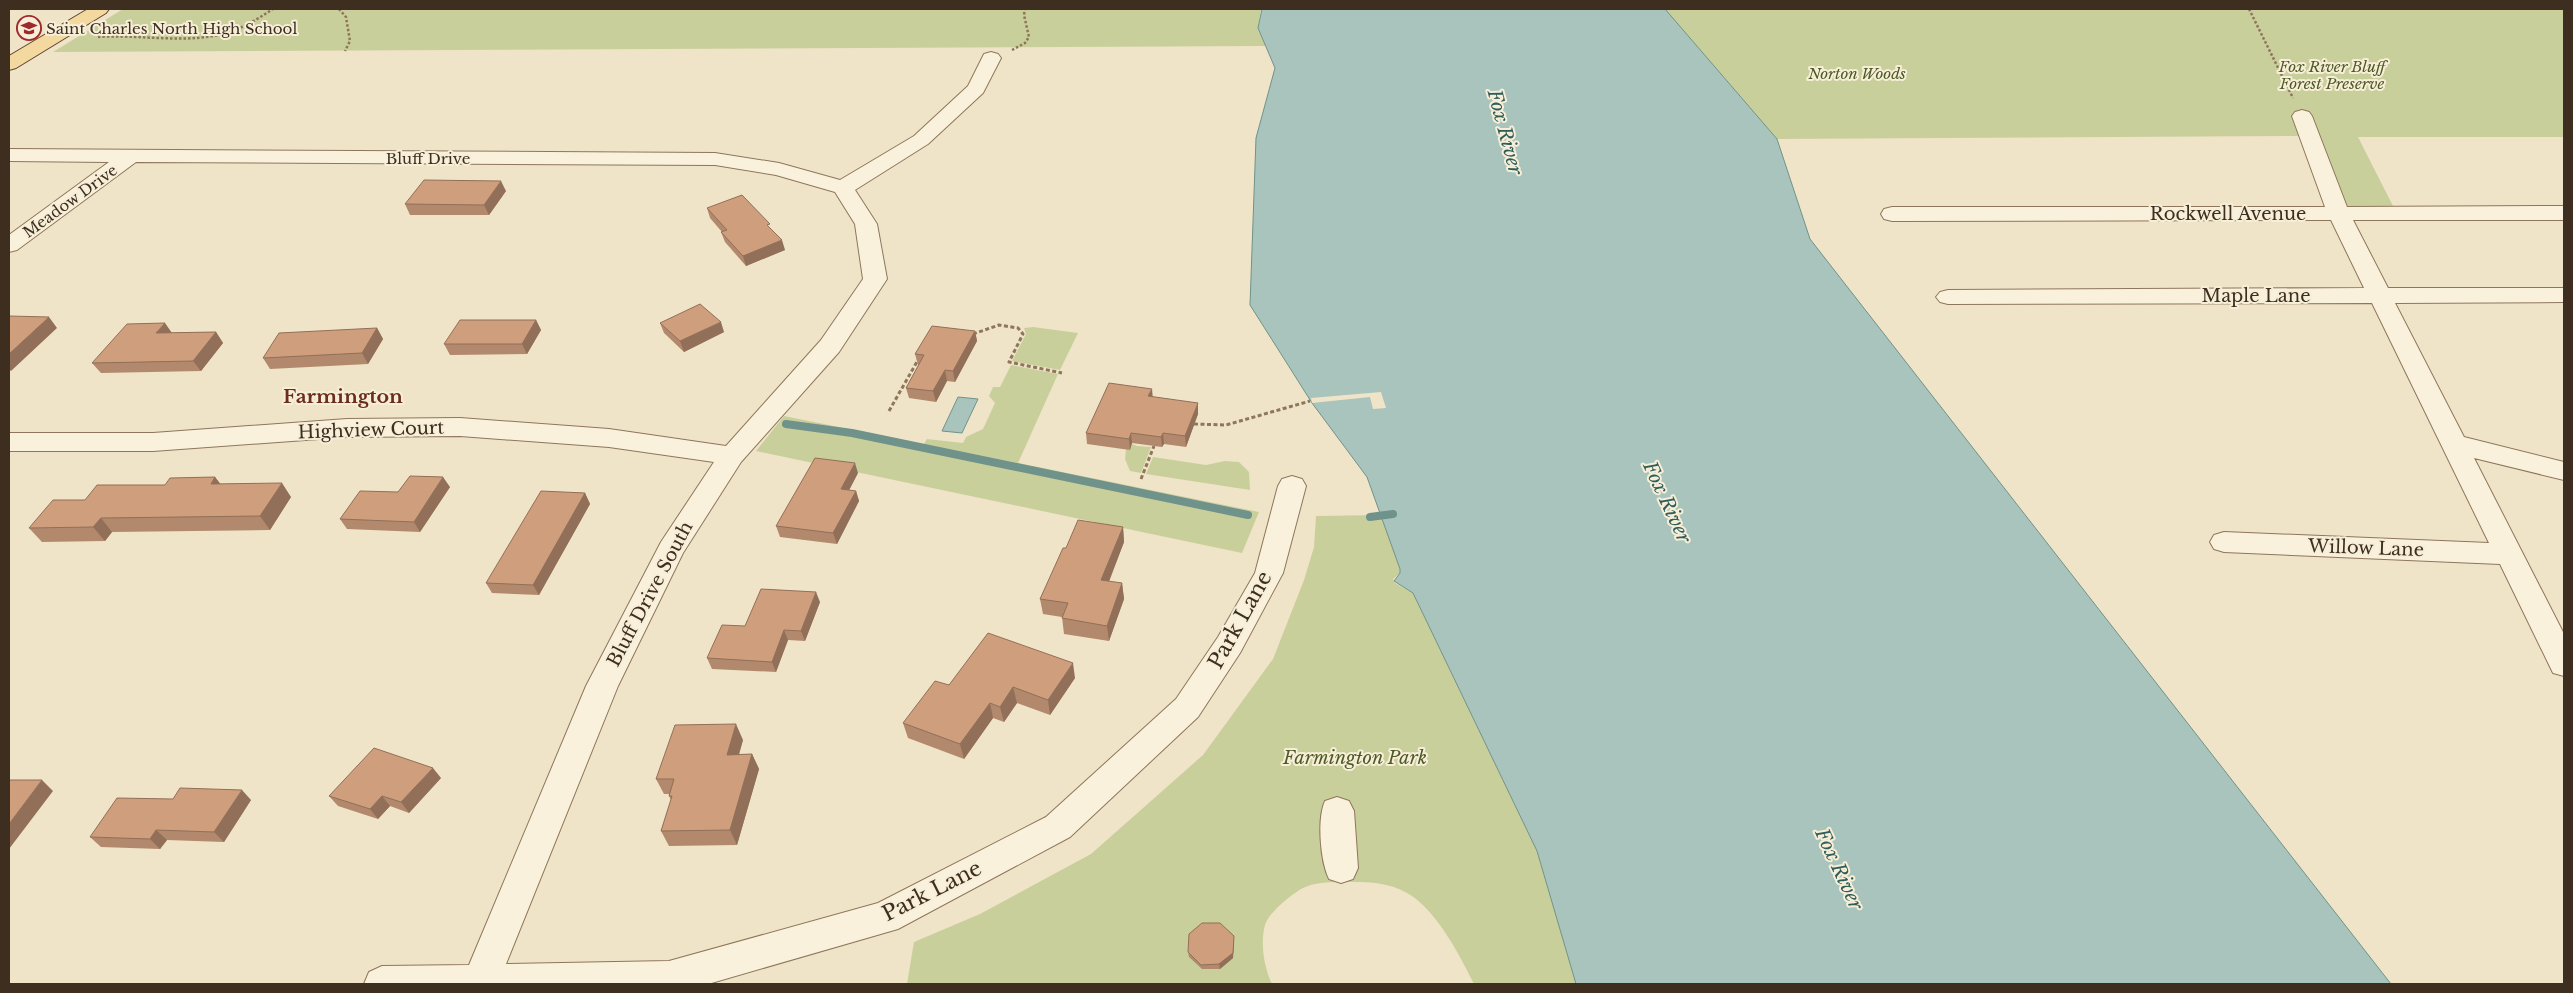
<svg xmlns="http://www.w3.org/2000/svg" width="2573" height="993" viewBox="0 0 2573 993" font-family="'Libre Baskerville',serif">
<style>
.green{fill:#c9cf9b}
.water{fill:#a9c4bc;stroke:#6f938a}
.pier{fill:#f0e4c8}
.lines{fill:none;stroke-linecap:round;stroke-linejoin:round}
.stream{stroke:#6f938a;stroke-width:8}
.minor-casing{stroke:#8d765c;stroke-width:2}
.major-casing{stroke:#5b4430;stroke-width:2}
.path-far1{stroke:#8d765c;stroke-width:2.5;stroke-dasharray:2.5 2;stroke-linecap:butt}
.path{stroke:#8d765c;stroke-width:3;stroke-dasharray:4 2.5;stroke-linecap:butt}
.minor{fill:#faf1dc;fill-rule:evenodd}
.major{fill:#f3d9a0;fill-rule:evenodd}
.wall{fill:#b2896c}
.shaded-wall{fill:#916f58}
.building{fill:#cf9f7d;stroke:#916f58}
.labels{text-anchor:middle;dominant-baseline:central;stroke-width:4;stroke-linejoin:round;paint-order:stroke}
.far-poi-label{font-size:15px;fill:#3d2e20;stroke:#f7eed8;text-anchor:start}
.far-park-label{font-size:15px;font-style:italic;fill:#4d5a26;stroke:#f7eed8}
.far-street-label{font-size:15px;fill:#3d2e20;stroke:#f7eed8}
.street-label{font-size:18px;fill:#3d2e20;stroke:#f7eed8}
.park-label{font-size:18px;font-style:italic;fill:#4d5a26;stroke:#f7eed8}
.water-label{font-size:19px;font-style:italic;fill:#2f5d5a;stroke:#f7eed8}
.neighbourhood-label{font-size:19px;font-weight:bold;fill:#6b2e1e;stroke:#f7eed8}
.near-street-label{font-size:21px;fill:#3d2e20;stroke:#f7eed8}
</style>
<rect width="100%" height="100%" fill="#f0e4c8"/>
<path class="green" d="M123,9H1261L1258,28L1266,46L53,52Z
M1665,9H2564V137H2358L2393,206H2329L2304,136L1777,139Z
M1033,327L1078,333L1060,370L1012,361L1026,334L1024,328Z
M1011,365L1058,374L1018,463L1259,512L1242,553L756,451L784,416L924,444L927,439L963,443L966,437L983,429L995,403L989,396L993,387H1000Z
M1132,444L1137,446L1151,447L1141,473L1130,471L1125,459L1126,449L1130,450Z
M1153,457L1206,465L1225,461L1239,462L1249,472L1250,490L1146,474Z
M1381,515L1400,569V573L1393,579L1395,583L1413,593L1537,851L1576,984H1474C1460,956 1436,909 1407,893C1390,883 1371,882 1352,882C1337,882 1317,881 1303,888C1293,893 1268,913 1265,925C1260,943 1264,967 1272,984H907L914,942L980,914L1091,854L1203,755L1273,659L1304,580L1314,547L1316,516Z"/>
<path class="water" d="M1262,9H1665L1777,139L1810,239L2391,984H1576L1537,851L1413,593L1394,581L1400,573V569L1367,477L1312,403L1250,305L1256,138L1275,68L1258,28Z
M958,397L978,399L962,433L942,431Z"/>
<path class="pier" d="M1381,392L1386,408L1373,409L1370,397L1312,403L1311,398Z"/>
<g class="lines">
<path class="stream" d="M786,424L852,433L1248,515
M1370,517L1393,514"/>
<defs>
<path id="minor" d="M991,52L998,54L1001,58L983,93L928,144L855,190L877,224L887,279L839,352L741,462L683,553L618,686L506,964L669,961L878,903L1046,817L1176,699L1218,637L1255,573L1278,486L1282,479L1292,476L1302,479L1306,486L1283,573L1240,653L1198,717L1070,837L898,929L708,984H364L369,972L382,966L469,965L586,686L661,542L714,462L609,447L460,436L347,437L153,451H9V433H153L347,419L460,418L609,429L726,446L821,340L863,279L855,224L835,192L776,175L715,165L136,162L17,250L9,252V235L109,162L9,161V149L715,153L779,163L840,180L914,136L968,86L984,54Z
M2302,110L2309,112L2312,116L2347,207L2564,206V220H2353L2388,288H2564V302L2395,303L2464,437L2564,462V480L2474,458L2564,634V676L2553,673L2500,564L2224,552L2214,549L2210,542L2214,535L2224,532L2489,543L2372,303L1948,304L1940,302L1936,297L1940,292L1948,290L2364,288L2331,220L1892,221L1884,219L1881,214L1884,209L1892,207H2325L2292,116L2295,112Z
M1337,797L1349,801L1354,811L1358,868L1353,879L1341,883L1329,879C1320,861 1317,818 1325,801Z"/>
<path id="major" d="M88,9H109L106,13L16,68L9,70V56Z"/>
</defs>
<use href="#minor" class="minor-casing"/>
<use href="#major" class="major-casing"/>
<path class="path-far1" d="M339,9L346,17L350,41L345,51
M2249,9L2293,98
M98,37C138,34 192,45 229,32C245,27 259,18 273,9
M1012,50L1025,43L1029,37L1024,15L1025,9"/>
<path class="path" d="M973,334L999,325L1018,328L1023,334L1009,362L1062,373
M889,411L918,360
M1194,424L1226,425L1310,401
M1141,479L1154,446"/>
<use href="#minor" class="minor"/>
<use href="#major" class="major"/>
</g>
<path class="wall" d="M506,191L489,215H410L405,204Z
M707,208L771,229L785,250L746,266L725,242L721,232H722L710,218Z
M536,320L541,330L527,354L450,355L444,344Z
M660,323L724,332L684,352L664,333Z
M377,328L383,339L368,364L270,369L263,358Z
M975,331L977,341L955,382L947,381L936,402L909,398L906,388L919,365H918L915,354Z
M216,332L223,343L201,371L101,373L92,363L172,333Z
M1152,397L1198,414L1186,447L1164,444L1162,447L1132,443L1130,450L1087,444L1086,433Z
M858,473L849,490L856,491L859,501L837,544L780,537L776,526Z
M215,477L220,484L291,497L270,530L112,532L105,541L42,542L29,528L85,500L165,485Z
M450,487L420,532L347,529L340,519L398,492Z
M585,493L590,504L539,595L492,593L486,583Z
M1123,527L1124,542L1109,582L1122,583L1124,599L1109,641L1064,634L1062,617L1043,614L1040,599L1066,548Z
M820,602L805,641L788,640L776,672L712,669L707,658L745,626Z
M1075,678L1050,715L1017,703L1004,722L993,718L964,759L908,738L903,723L949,685Z
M743,740L739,755L752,754L759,769L737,845L669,846L661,831L671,800L669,796V794H664L656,779Z
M441,778L409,813L390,806L378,819L338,806L329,796Z
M173,799L251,800L224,842L167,840L160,849L101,847L90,837Z
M1234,941L1233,958L1220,969H1202L1189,957L1188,952Z"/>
<path class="shaded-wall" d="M501,181L506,191L489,215L484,205Z
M782,240L785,250L746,266L743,256Z
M49,317L57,328L11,371L9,369V354Z
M536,320L541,330L527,354L522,344Z
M721,322L724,332L684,352L680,341Z
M165,323L172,333H156Z
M377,328L383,339L368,364L362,353Z
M975,331L977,341L955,382L953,371Z
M216,332L223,343L201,371L193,361Z
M945,370L947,381L936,402L933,391Z
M1152,389L1153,400L1148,396Z
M1198,403V414L1186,447L1185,436Z
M1131,433L1132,443L1130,450L1129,439Z
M1163,433L1164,444L1162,447L1161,437Z
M855,463L858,473L844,500L841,489Z
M215,477L226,491L211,484Z
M443,477L450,487L420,532L414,522Z
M282,483L291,497L270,530L260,516Z
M856,491L859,501L837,544L833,533Z
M585,493L590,504L539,595L533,585Z
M101,518L112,532L105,541L93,527Z
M1123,527L1124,542L1103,596L1101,580Z
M1122,583L1124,599L1109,641L1107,626Z
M816,592L820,602L805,641L801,631Z
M784,630L788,640L776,672L772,662Z
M1073,663L1075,678L1050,715L1048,700Z
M1013,687L1017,703L1004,722L1000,707Z
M990,703L993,718L964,759L960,744Z
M736,724L743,740L734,770L727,755Z
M752,754L759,769L737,845L730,830Z
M433,768L441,778L409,813L401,802Z
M42,780L53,791L9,849V824Z
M242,790L251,800L224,842L214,832Z
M382,796L390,806L378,819L370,809Z
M156,830L167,840L160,849L150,839Z
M1234,936L1233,958L1220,969L1219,964Z"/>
<path class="building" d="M424,180L501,181L484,205L405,204Z
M742,195L770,224L767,225L782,240L743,256L721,232L727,230L707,208Z
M700,304L721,322L680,341L660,323Z
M9,316L49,317L9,354Z
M460,320H536L522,344H444Z
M165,323L156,333L216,332L193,361L92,363L127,324Z
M932,326L975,331L953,371L945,370L933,391L906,388L924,355L915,354Z
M377,328L362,353L263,358L279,333Z
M1109,383L1152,389L1148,396L1198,403L1185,436L1163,433L1161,437L1131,433L1129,439L1086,433Z
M815,458L855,463L841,489L856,491L833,533L776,526Z
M410,476L443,477L414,522L340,519L360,491L398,492Z
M215,477L211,484L282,483L260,516L101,518L93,527L29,528L53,500H85L97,485H165L170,478Z
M541,491L585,493L533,585L486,583Z
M1078,520L1123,527L1101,580L1122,583L1107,626L1062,618L1068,603L1040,599L1063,548H1066Z
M761,589L816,592L801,631L784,630L772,662L707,658L722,625L745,626Z
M988,633L1073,663L1048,700L1013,687L1000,707L990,703L960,744L903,723L935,681L949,685Z
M736,724L727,755L752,754L730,830L661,831L672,796H669L674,779H656L675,725Z
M374,748L433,768L401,802L382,796L370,809L329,796Z
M9,780H42L9,824Z
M180,788L242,790L214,832L156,830L150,839L90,837L117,798L173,799Z
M1202,923H1220L1234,936L1233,953L1219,964L1201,965L1188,952L1189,934Z"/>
<defs>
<symbol id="school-ring" viewBox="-11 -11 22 22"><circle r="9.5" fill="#f7eed8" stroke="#9e2a2b" stroke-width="1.5"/><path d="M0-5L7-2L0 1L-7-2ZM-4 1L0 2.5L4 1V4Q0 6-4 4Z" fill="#9e2a2b"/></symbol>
</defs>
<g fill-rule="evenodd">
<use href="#school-ring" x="15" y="14" width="28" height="28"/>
</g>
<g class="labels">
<g class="far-poi-label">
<text x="46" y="28">Saint Charles North High School</text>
</g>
<g class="far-park-label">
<text x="2332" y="66">Fox River Bluff<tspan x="2332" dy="17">Forest Preserve</tspan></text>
<text x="1857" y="73">Norton Woods</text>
</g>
<g class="far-street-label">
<text x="428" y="158">Bluff Drive</text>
<text transform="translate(70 201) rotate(-36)">Meadow Drive</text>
</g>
<g class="street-label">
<text x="2228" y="214">Rockwell Avenue</text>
<text x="2256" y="296">Maple Lane</text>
<text transform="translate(371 430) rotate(-2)">Highview Court</text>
<text transform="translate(2366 548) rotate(2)">Willow Lane</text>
<text transform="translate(650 594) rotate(-62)">Bluff Drive South</text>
</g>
<g class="park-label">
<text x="1355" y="758">Farmington Park</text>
</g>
<g class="water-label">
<text transform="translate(1505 132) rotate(75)">Fox River</text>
<text transform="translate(1667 502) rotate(65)">Fox River</text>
<text transform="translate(1839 869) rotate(65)">Fox River</text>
</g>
<g class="neighbourhood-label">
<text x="343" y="396">Farmington</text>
</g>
<g class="near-street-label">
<text transform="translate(1240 620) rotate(-61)">Park Lane</text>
<text transform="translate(932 891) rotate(-27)">Park Lane</text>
</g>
</g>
<rect width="2573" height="993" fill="none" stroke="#3d2e20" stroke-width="20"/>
</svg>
